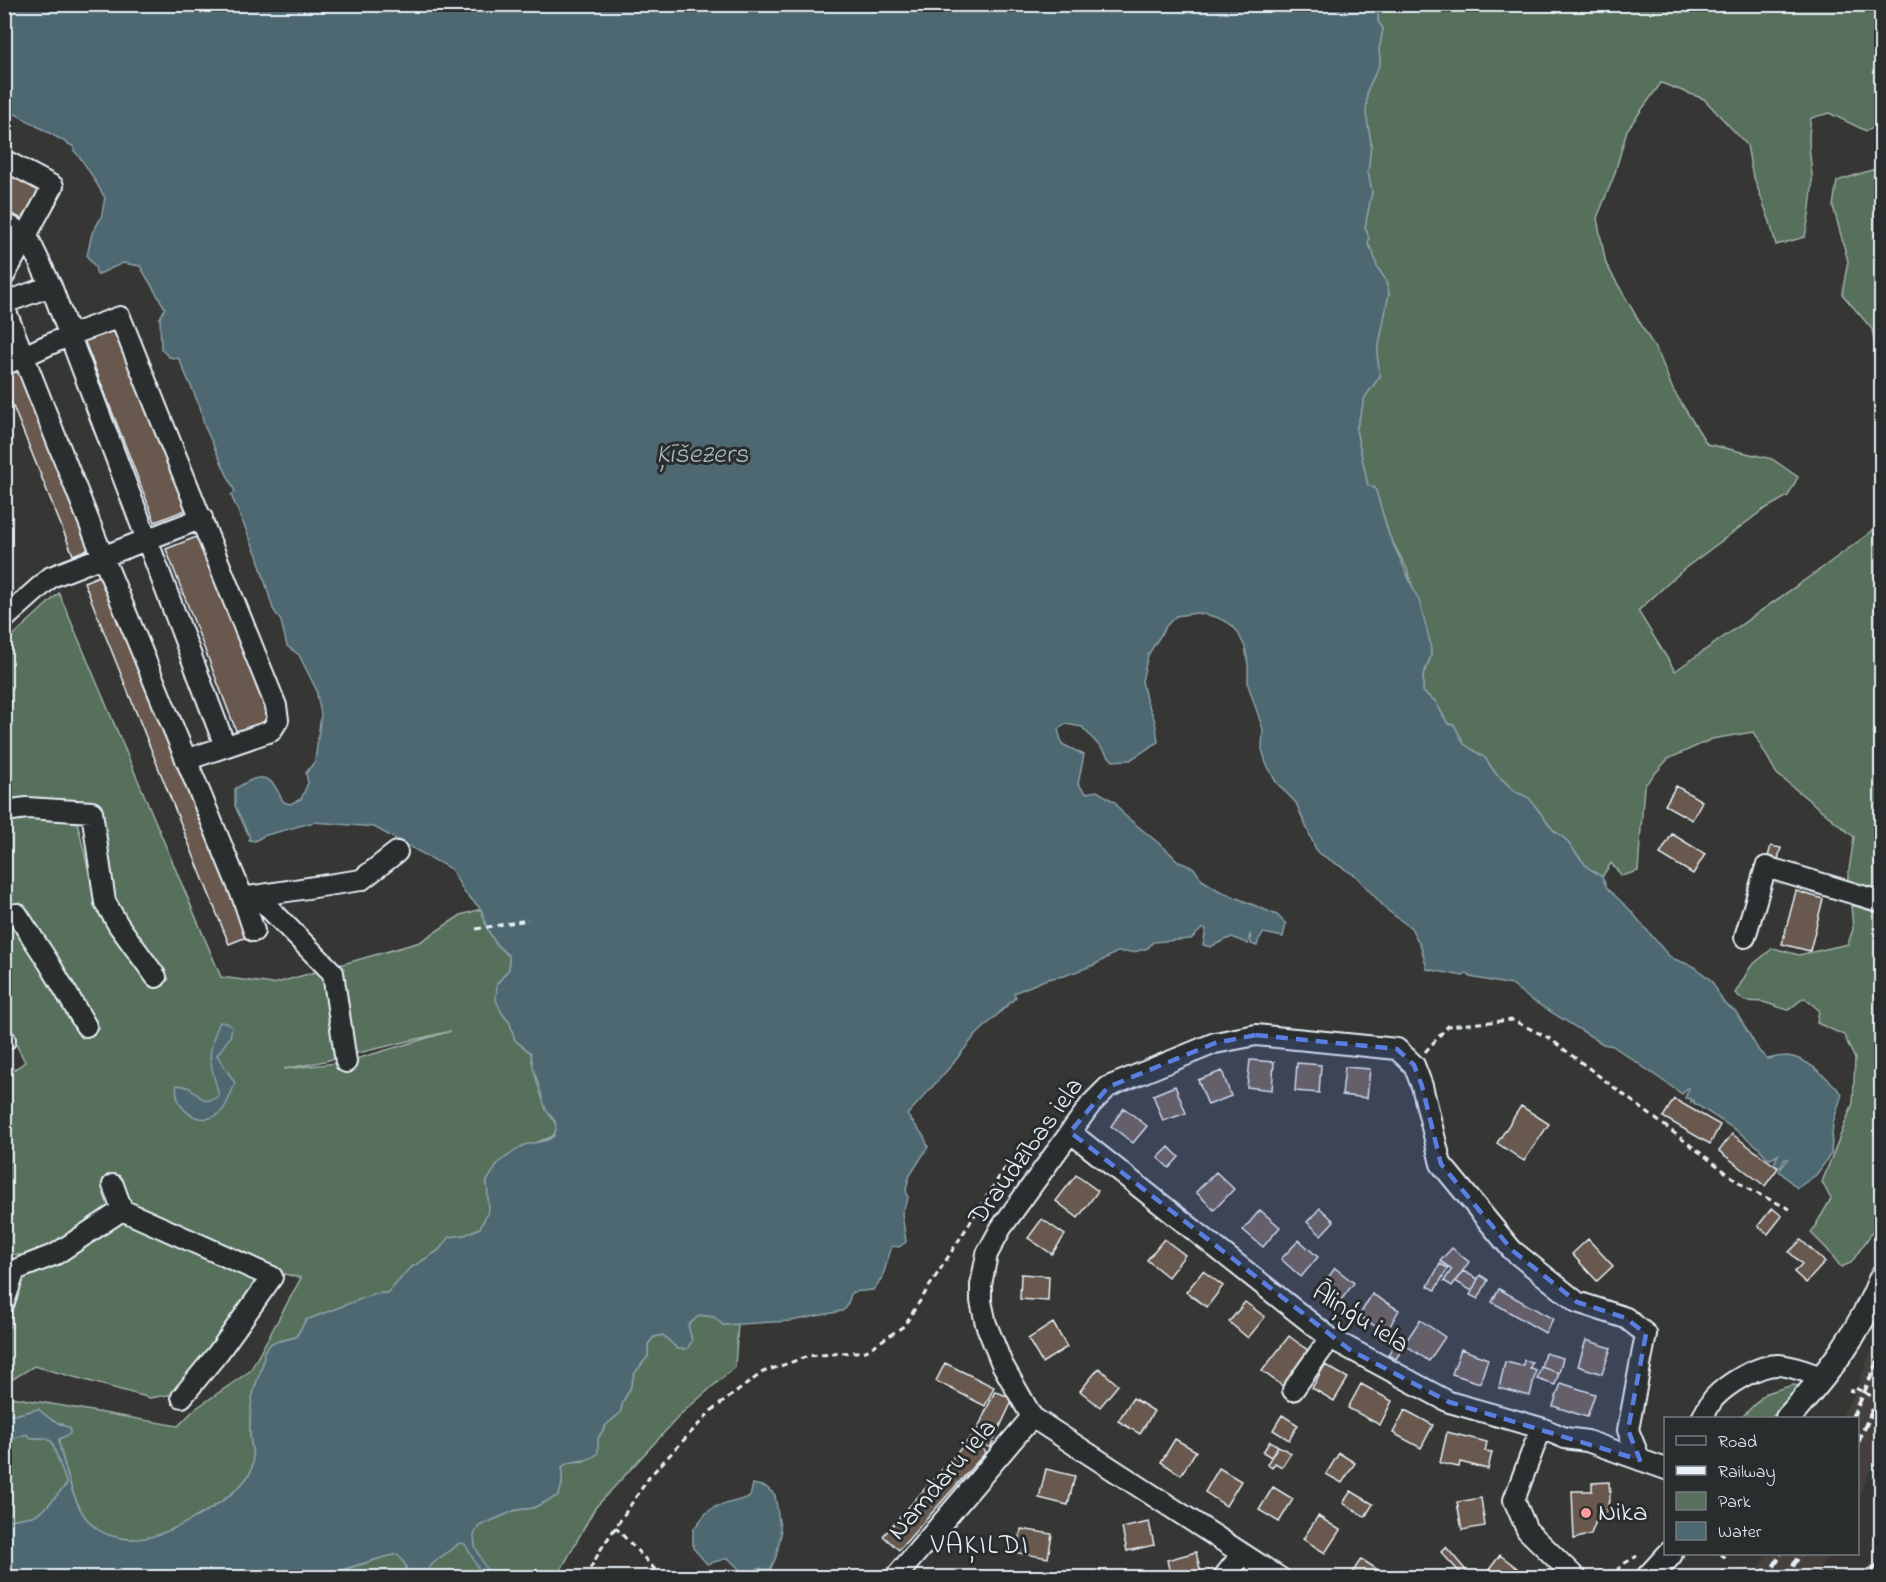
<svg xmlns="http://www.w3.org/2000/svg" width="1886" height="1582" viewBox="0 0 1886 1582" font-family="'Indie Flower',sans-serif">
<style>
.built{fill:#45403c}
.green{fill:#576f5c;stroke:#a0b0aa;stroke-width:1.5;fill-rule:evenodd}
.water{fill:#4d6871;stroke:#8b9fa7;stroke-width:1.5}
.building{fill:#67584e;stroke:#e8f1f8;stroke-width:1.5}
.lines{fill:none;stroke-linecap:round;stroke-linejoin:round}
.minor-casing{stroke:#e8f1f8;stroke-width:24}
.major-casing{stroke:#e8f1f8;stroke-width:28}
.path{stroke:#e8f1f8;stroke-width:3;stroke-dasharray:6 4.5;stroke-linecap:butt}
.minor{stroke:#2a2d2e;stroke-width:20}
.major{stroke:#2a2d2e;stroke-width:24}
.rail{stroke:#e8f1f8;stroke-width:4.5;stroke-dasharray:9 4.5;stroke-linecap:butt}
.marked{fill:#5a7fe2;fill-opacity:0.2;stroke:#5a7fe2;stroke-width:4.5;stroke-dasharray:12 8;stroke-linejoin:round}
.poi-dot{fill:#ff9aa2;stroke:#2a2d2e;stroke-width:2}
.labels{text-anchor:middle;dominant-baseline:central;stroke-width:6;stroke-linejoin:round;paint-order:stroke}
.street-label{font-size:27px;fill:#e8f1f8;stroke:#2a2d2e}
.poi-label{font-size:27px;fill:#e8f1f8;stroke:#2a2d2e;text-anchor:start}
.water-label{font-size:28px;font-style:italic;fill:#aabac2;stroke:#2a2d2e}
.neighbourhood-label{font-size:28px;letter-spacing:1.5px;fill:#e8f1f8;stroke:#2a2d2e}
</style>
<rect width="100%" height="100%" fill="#363634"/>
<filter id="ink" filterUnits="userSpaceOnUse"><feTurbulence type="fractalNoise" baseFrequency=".0167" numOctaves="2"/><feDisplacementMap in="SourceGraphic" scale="12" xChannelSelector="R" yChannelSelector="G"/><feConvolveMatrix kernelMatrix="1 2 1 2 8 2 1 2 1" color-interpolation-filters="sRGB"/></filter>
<g filter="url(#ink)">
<path class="built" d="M1881,1326V1446L1858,1499V1418H1841L1854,1394Z
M1768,1554H1828L1814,1577H1752Z
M1881,1556V1572L1875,1577H1854Z"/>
<path class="green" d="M1378,5H1875L1881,33V110L1874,128L1866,131L1829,113L1811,118C1807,142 1810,151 1812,175C1813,196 1809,217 1805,237L1776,245L1770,222L1752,172L1747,145L1704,99L1661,83L1627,130L1614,176L1597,218L1606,264L1660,357L1673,390L1707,444L1772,459L1798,477L1788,496L1763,510L1684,569L1638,611L1675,671L1822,568L1871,532L1881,520V893L1847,883L1854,837L1777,774L1753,732L1712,739L1668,759L1644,786L1638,871L1622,876L1611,863L1602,877L1587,867L1565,839L1553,830L1529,798L1516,792L1496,774L1485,758L1464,744L1454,725L1448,724L1435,701L1423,692V675L1431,656L1430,642L1407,569L1389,535L1375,488L1368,487L1356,430L1365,397L1380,376L1377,355L1389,293L1385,279L1377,267L1373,252L1368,244L1367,231L1365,227L1372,191L1368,173L1371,143L1366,114L1367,91L1380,63L1379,49L1383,29L1378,21Z
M1881,164V359L1876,351L1872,329L1842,294L1848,261L1833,206L1837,181L1878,168Z
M59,593L221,977L273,984L420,942L461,915L481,909L487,928L496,944L509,956V969L497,984L502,1013L510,1023L515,1040L531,1053C533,1069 540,1093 546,1108C548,1115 557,1120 556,1128C555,1141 543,1138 535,1143C518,1153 503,1168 487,1181L489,1210L480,1228L465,1235L450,1237L438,1251L409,1269L387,1293L374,1294L306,1320L296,1337L272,1343L265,1351C264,1368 259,1374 254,1390C251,1401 250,1419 250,1431C250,1444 257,1463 249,1475C232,1501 167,1538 136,1539C125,1540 106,1536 97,1529C74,1513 66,1470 59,1443V1439L65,1435L63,1424L53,1421L38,1409L15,1415L5,1413V1396L178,1426L195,1409L250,1371L301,1278L276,1272L112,1209L34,1256L8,1254L5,1272V1140L12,1130L5,1126V1076L25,1062L5,1022V925L12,923L82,1038L100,1028L25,906L5,907V821L29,817L77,821L97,907L156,988L169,979L112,898L99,805L27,801L5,804V643ZM451,1031L346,1062L284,1069L316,1063Z
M1851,905L1881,914V1220L1851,1263L1841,1267L1827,1249L1811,1233L1831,1199L1822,1182L1853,1103L1855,1059L1844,1035L1817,1023L1819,1010L1804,998L1788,1010L1763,1002L1745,1001L1735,993L1751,966L1773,948L1799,955L1848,944L1853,929Z
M124,1216L261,1276L210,1349L174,1394L150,1398L34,1366L5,1384V1325L11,1327V1303L20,1273Z
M700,1315L714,1317L723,1325L738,1324L735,1367L682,1413L595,1508L557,1577L424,1578L427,1569L442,1554L450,1551L479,1526L516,1510L533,1508L559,1495L562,1484V1467L568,1462L584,1461L606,1425L620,1413L623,1401L630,1389L634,1374L648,1356V1344L654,1337L663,1335L678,1349L692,1341L688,1325Z
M1793,1385L1802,1386L1771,1418H1741L1766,1393Z
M26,1434L31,1438H46L52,1442L67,1484L44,1510L33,1516L5,1521L4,1442Z
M398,1554L406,1566L407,1577L316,1578C344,1571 370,1560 398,1554Z"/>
<path class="water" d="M5,4L1378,5V21L1383,29L1379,49L1380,63L1367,91L1366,114L1371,143L1368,173L1372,191L1365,227L1369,238L1368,245L1373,252L1377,267L1385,279L1389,293L1377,355L1380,376L1365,397L1356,430L1368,486L1375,488L1389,535L1420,603L1430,642L1431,656L1423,675V692L1435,701L1448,724L1454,725L1464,744L1485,758L1496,774L1516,792L1529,798L1553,830L1565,839L1587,867L1602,877L1607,888L1630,910L1668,955L1674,959L1693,966L1711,980L1724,1003L1736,1012L1759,1051L1767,1059C1773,1058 1780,1056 1787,1056C1808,1058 1829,1079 1842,1094L1833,1123L1831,1154L1816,1175L1797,1188L1779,1171L1788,1159H1785L1780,1167H1777L1774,1163L1778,1155L1771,1159L1768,1158L1757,1146L1733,1128L1694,1103V1100L1691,1102V1099L1685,1098L1689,1088H1687L1682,1094L1613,1046L1603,1044L1530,999L1512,985L1470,977L1467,973L1463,976L1427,969L1421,947L1411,928L1387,910L1356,876L1317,852L1296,803L1276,782L1266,763L1262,749L1263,729L1248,685V664L1245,647L1237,631L1229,623L1216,617L1197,613L1176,616L1167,625L1148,655L1142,681L1146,699L1155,721L1158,742L1130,760L1113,761L1082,727L1066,724L1058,729L1062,744L1084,755L1078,784L1086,793L1097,791L1115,802L1123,814L1167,850L1179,862L1194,868L1202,880L1218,890L1277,915L1286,924L1283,937L1264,933L1259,939L1257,946L1251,944L1250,934L1248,944L1232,937L1210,947L1203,945L1206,929L1203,928L1191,939L1153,942L1148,948L1134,952H1117L1094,965L1064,976L1047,979L1014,993L1016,997L974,1037L951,1066L907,1115L924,1136L928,1147L909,1177L906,1190L908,1198L902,1213L906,1242L899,1247L892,1246L882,1278L873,1290L852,1292L846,1308L842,1311L791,1321L723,1325L714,1317L700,1315L688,1325L692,1341L687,1349H678L663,1335L654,1337L648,1344V1356L634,1374L630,1389L623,1401L620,1413L606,1425L598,1438V1453C586,1465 574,1457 562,1467V1484L559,1495L533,1508L516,1510L479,1526L474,1535L475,1546L490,1577H483L465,1544L459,1543C446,1555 431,1560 424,1577H407L406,1566L398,1554C370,1560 344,1570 316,1577H5V1521L33,1516L44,1510L67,1484L52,1442L46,1438H31L26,1434L5,1442V1413L15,1415L38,1409L53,1421L70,1428V1434L59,1439V1444C66,1470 74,1513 97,1529C106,1536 125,1540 136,1539C167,1538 232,1501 249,1475C257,1463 250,1444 250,1431C250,1418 251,1401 254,1390C259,1373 264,1369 264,1351L272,1343L296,1337L306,1320L374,1294L388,1293L409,1269L438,1251L450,1237L465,1235L480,1228L489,1210L487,1181L499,1162L524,1145L548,1140L554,1136L556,1129L555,1121L546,1110L533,1067L531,1053L515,1040L510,1023L502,1013L496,1000L497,984L509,969V956L496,944L487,928L481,909L464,892L451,869L374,827L314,822L263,836L255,841L249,840V836L235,806V789C246,782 263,770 274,785C278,790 280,797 284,802L290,804L301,799L308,783L306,773L315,761L321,714L316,689L299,655L287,646L281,621L273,609L257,555L231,495L235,492L204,425L200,407L179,359L169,357L161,349L160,318L165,308L140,266L123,263L97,275L95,267L87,256L92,233L101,218L105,198C98,186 82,157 74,151V147L5,108Z
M220,1022L226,1023L232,1027L230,1037L217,1055L235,1083C231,1092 228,1106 220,1113C200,1129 172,1108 177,1085C182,1086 188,1086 192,1090C202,1098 205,1105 219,1096C211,1064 204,1055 220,1022Z
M753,1484L766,1487L775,1495L781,1534L776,1557L770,1570C754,1566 757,1570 747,1577L728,1558L707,1564L693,1548V1530L706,1513L715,1507L750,1497Z"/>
<path class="building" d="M4,169L41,188L24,220L4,210Z
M117,324L188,509L155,522L83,337Z
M4,329L15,354L4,358Z
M20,365L93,547L73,555L4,384V371Z
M199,536L271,720L237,733L166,549Z
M104,574L249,936L229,944L84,582Z
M1676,786L1702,801L1692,820L1665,805Z
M1672,834L1705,854L1693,874L1660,854Z
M1771,846L1781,848L1777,863L1767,860Z
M1796,891L1823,899L1810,951L1782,944Z
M1250,1060L1274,1062L1272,1090L1247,1087Z
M1297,1063L1321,1065L1319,1093L1295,1091Z
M1345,1067L1370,1069L1367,1098L1342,1095Z
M1222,1071L1231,1096L1208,1105L1198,1080Z
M1175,1086L1186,1113L1163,1121L1153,1095Z
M1674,1099L1720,1125L1710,1144L1663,1117Z
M1521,1106L1549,1124L1524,1161L1497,1143Z
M1124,1108L1147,1126L1133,1143L1111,1126Z
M1732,1134L1778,1168L1765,1186L1719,1151Z
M1169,1147L1179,1157L1169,1168L1158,1158Z
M1216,1172L1234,1189L1214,1210L1196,1192Z
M1076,1175L1098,1191L1078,1218L1056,1201Z
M1320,1208L1334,1221L1321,1235L1307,1222Z
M1772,1208L1782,1216L1768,1234L1758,1226Z
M1260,1210L1280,1227L1263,1247L1243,1230Z
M1042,1219L1065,1235L1052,1254L1028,1238Z
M1164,1239L1185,1255L1168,1277L1147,1260Z
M1588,1239L1613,1266L1597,1281L1572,1254Z
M1299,1240L1318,1257L1301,1277L1281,1259Z
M1801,1240L1825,1262L1806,1283L1794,1272L1802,1264L1789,1252Z
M1452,1248L1469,1262L1452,1286L1444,1281L1452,1269L1440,1261Z
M1440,1264L1448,1268L1435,1290L1428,1286Z
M1335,1268L1354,1283L1338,1304L1319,1290Z
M1203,1271L1223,1286L1207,1307L1186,1292Z
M1463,1271L1478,1279L1472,1291L1455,1281Z
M1021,1274L1049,1276L1048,1301L1020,1299Z
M1480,1275L1488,1280L1478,1299L1470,1295Z
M1499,1289L1553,1319L1545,1333L1492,1302Z
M1372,1294L1399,1310L1386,1333L1359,1316Z
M1245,1302L1265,1317L1248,1338L1229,1322Z
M1420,1320L1445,1337L1429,1361L1404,1344Z
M1053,1323L1067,1347L1042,1363L1028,1339Z
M1289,1336L1314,1355L1288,1390L1262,1371Z
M1586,1340L1611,1348L1602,1374L1578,1366Z
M1395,1343L1403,1347L1396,1359L1388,1355Z
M1461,1349L1488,1359L1480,1383L1452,1374Z
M1545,1353L1563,1358L1559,1373L1541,1367Z
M1524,1360L1532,1362L1530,1368L1536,1370L1530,1396L1499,1388L1505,1362L1523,1366Z
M945,1363L994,1387L985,1406L936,1381Z
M1325,1365L1348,1378L1334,1401L1312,1388Z
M1541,1367L1559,1373L1555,1385L1537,1379Z
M1099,1368L1118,1385L1100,1407L1080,1391Z
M1561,1383L1595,1394L1587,1417L1553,1406Z
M1361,1384L1392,1401L1380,1425L1348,1408Z
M995,1391L1013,1399L990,1448L973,1439Z
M1133,1398L1154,1411L1140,1434L1118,1421Z
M1405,1410L1433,1425L1421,1448L1393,1433Z
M1282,1415L1298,1425L1289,1440L1273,1430Z
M1447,1432L1487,1442L1485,1451L1492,1452L1488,1469L1460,1462L1459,1467L1440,1463Z
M971,1437L986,1452L899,1550L883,1536Z
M1175,1439L1196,1451L1181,1475L1161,1462Z
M1270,1441L1278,1446L1271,1457L1263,1452Z
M1278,1446L1291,1453L1282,1467L1275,1463L1272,1468L1267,1464Z
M1339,1453L1355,1463L1342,1483L1326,1474Z
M1219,1468L1241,1481L1226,1506L1205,1492Z
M1046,1469L1075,1476L1068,1505L1039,1498Z
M1609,1482L1610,1494L1607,1511L1596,1521L1591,1534L1574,1539L1572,1491H1592V1483Z
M1273,1487L1293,1499L1279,1522L1259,1510Z
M1351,1491L1373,1504L1365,1517L1343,1503Z
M1481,1498L1485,1526L1462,1530L1457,1502Z
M1318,1516L1340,1530L1325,1553L1303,1539Z
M1149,1522L1154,1545L1127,1551L1122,1528Z
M1021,1529L1052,1534L1048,1558L1018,1553Z
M1446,1547L1469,1574L1465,1578L1441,1552Z
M1196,1552L1202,1578H1171L1167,1560Z
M1500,1555L1522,1572L1518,1578H1488L1485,1575Z
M1361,1559L1383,1573L1380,1578H1349Z"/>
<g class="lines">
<defs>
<path id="minor" d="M4,160L53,186L4,276
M4,223L27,236L51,286L225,746
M4,303L51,286
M4,307L103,557L243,898L254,931
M4,365L70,335L120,317L276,706L278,720L271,731L186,760
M4,619L51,577L202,518
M4,811L27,808L92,812L105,902L119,926L156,977
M257,896L333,973L346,1062
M248,897L361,880L397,852
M4,916L17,914L49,963L86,1026
M1745,937L1766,867L1882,902
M4,1040H5
M1070,1132L1330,1338L1449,1402L1541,1428L1565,1438L1587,1441L1666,1469
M113,1185L122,1210
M4,1302L15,1270L56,1254L122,1210L272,1277L218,1353L182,1397
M1293,1390L1330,1338
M1702,1418C1706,1412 1709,1404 1714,1398C1727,1384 1759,1364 1779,1365C1794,1366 1809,1373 1824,1378
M1541,1428L1514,1500L1527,1530L1576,1578
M895,1578L1032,1417
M1223,1578L1242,1554
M1280,1578L1032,1417L1002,1364L986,1324L981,1301V1285L987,1254L1001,1228L1091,1104L1108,1087L1215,1043L1256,1035L1397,1049L1414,1065L1422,1086L1441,1164L1512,1250L1577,1302L1626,1318L1646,1334L1628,1430L1640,1460"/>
<path id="major" d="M1788,1418C1827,1374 1860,1333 1882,1277
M1648,1578L1670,1554"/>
</defs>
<use href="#minor" class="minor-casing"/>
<use href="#major" class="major-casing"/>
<path class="path" d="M476,929L528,920
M1425,1052L1448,1026L1512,1020L1549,1038L1748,1189L1794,1211
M1849,1390L1852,1391L1853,1387L1882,1401
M615,1527L663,1578
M1721,1554L1728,1560
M1763,1570L1877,1578
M1680,1575L1690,1578
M585,1578L601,1549L650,1476L711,1411L763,1372L809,1356L866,1351L904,1326L1003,1171L1021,1152L1040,1141
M1609,1578L1625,1563L1637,1556
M1702,1578L1724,1571
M1777,1578L1781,1571"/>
<use href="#minor" class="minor"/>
<use href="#major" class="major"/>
<path class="rail" d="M1852,1418L1882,1352
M1858,1442L1882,1390
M1767,1578L1781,1554
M1786,1578L1800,1554
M1861,1578L1882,1562"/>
</g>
</g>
<path class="marked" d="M1256,1035L1397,1049L1414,1065L1422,1086L1441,1164L1512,1250L1577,1302L1626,1318L1646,1334L1628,1430L1640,1460L1449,1402L1350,1350L1070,1132L1108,1087L1215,1043Z"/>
<circle class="poi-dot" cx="1586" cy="1513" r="6"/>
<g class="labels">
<g class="street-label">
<text transform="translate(1027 1152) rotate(-54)">Draudzības iela</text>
<text transform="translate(1360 1319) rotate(32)">Āliņģu iela</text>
<text transform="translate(943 1480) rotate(-49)">Namdaru iela</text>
</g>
<g class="poi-label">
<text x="1598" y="1513">Nika</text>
</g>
<g class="water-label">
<text x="702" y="455">Ķīšezers</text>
</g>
<g class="neighbourhood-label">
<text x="980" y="1546">VAĶILDI</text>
</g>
</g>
<rect width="1886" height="1582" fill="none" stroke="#2a2d2e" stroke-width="24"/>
<rect x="12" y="12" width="1862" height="1558" fill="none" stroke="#e8f1f8" stroke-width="2" filter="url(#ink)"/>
<rect x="1664" y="1417" width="195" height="138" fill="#2a2d2e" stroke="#767b7f" stroke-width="1.5"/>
<rect x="1676" y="1436" width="30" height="9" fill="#2a2d2e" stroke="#767b7f" stroke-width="1.5"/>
<text x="1718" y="1447" font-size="18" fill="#e8f1f8">Road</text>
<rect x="1676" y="1466" width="30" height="9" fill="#e8f1f8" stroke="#767b7f" stroke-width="1.5"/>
<text x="1718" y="1477" font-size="18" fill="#e8f1f8">Railway</text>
<rect x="1676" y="1492" width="30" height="18" fill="#576f5c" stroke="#767b7f" stroke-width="1.5"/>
<text x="1718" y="1507" font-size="18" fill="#e8f1f8">Park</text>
<rect x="1676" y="1522" width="30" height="18" fill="#4d6871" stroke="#767b7f" stroke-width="1.5"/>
<text x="1718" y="1537" font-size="18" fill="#e8f1f8">Water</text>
</svg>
